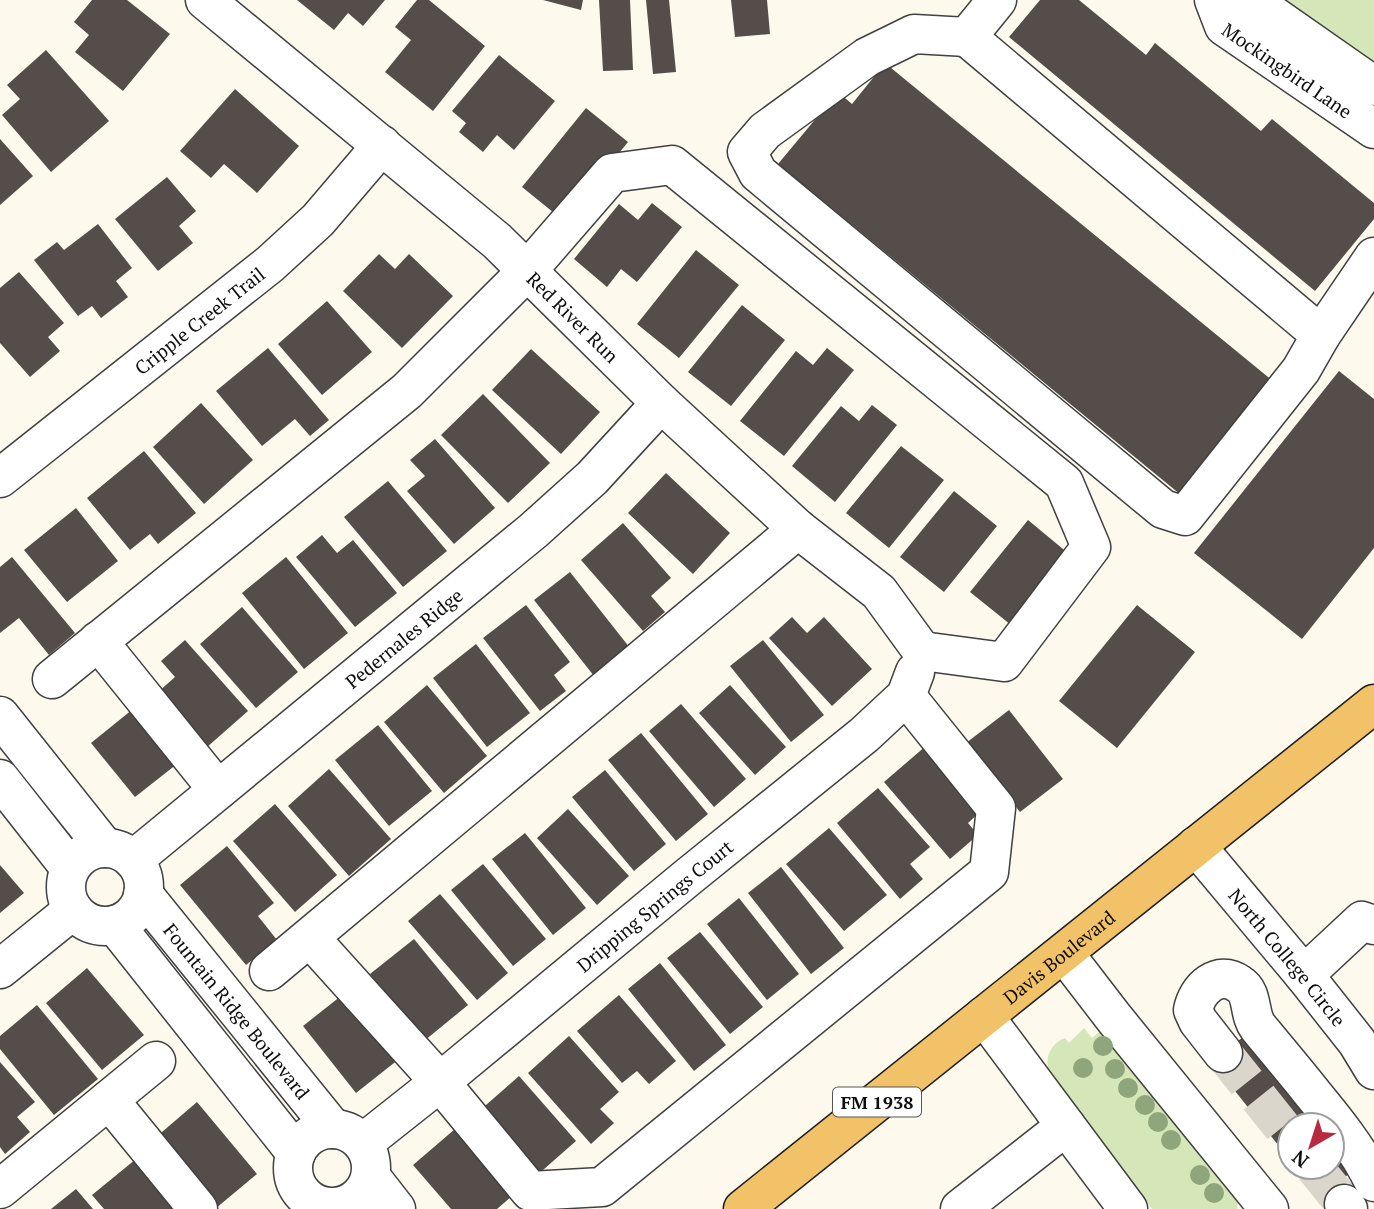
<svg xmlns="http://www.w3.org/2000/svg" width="1374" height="1209" viewBox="0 0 1374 1209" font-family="'PT Serif',serif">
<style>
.green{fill:#d5e7b8}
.building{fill:#554d49}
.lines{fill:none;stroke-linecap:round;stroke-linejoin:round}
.minor-tunnel{stroke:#dad6cb;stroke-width:38;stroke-dasharray:38 19;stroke-linecap:butt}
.minor-casing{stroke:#404040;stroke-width:41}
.major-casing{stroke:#1e1e1e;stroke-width:41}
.minor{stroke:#fff;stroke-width:38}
.major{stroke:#f2c269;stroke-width:38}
.tree{fill:#8fa57c}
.labels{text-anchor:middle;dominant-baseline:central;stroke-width:7;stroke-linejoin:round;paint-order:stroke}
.shield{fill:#fff;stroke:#565656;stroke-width:2}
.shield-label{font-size:18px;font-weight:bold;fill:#0d0d0d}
.street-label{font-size:19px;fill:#0d0d0d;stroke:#fff}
</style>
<rect width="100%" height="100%" fill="#fef9ed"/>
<path class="green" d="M1280,0H1374V65Z
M1084,1028L1092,1038L1103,1029L1238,1201L1237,1209H1152L1054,1080C1052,1076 1049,1072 1048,1068C1045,1055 1053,1042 1065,1038L1069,1043Z"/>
<path class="building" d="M92,0H127L170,34L123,91L75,52L89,35L74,22Z
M297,0H385L363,26L348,13L334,30Z
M417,0H429L485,46L433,111L385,72L411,40L395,27Z
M543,0H583L581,10Z
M599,0H630L633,70L603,71Z
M646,0H669L676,72L653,74Z
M731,0H767L770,34L735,37Z
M1040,0H1079L1146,55L1155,43L1261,131L1272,119L1374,203V219L1315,291L1009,37Z
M46,50L109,121L51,172L2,115L20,99L7,85Z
M499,55L555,101L514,150L497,135L483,152L459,132L466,123L452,111Z
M885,63L1274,382L1181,495L778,164L838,92L852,104Z
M235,89L299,146L257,193L224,164L211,178L180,151Z
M586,108L628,142L564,221L522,187Z
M0,139L33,176L0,205Z
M167,177L196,211L179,226L193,243L158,271L115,219Z
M652,203L682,227L637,282L621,269L607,287L574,259L619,204L638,220Z
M98,224L132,268L116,281L128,297L101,318L92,306L78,316L34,260L57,242L64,250Z
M696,250L739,285L679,358L637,324Z
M379,254L395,269L409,254L453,296L402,348L343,291Z
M19,272L64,323L48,337L60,351L30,377L0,343V288Z
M327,301L372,352L322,395L278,344Z
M742,305L785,340L731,406L688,372Z
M268,348L329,420L310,436L295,419L262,446L216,391Z
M827,348L854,370L784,456L740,421L796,351L813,365Z
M531,349L600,412L561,454L492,390Z
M1339,371L1374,399V548L1302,639L1194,553Z
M483,394L550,463L508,503L441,435Z
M201,403L253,460L204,504L153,447Z
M872,405L897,425L835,502L792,466L841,406L859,421Z
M435,439L495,508L454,544L407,491L425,476L410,460Z
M901,446L944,480L889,548L846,513Z
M144,451L196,513L158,544L150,534L130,550L87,498Z
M666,473L730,533L693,574L628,513Z
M388,481L447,551L403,587L344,517Z
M954,491L997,526L944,592L900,557Z
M76,508L118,561L67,602L24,550Z
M1028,520L1069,554L1011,625L970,592Z
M623,523L671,578L651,596L665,612L643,631L581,560Z
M322,535L337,553L353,540L397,593L355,627L296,557Z
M12,557L75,633L49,655L19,618L0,633V567Z
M286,557L348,633L304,669L242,593Z
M570,572L630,648L594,676L534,600Z
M526,605L570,662L554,675L566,691L540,711L483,638Z
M1137,605L1195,652L1117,748L1059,701Z
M242,607L298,672L256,708L200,644Z
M792,617L807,633L824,617L872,669L832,706L769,638Z
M185,640L248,711L206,748L157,693L175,677L161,661Z
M763,640L824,715L791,742L730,666Z
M476,644L530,713L487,747L433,678Z
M427,685L487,756L444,793L384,722Z
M730,685L786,747L755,775L699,713Z
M681,704L746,779L714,807L649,731Z
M133,709L177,764L135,797L91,743Z
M1009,710L1063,779L1020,812L966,743Z
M378,725L432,791L389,826L335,760Z
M641,733L708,814L676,841L608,760Z
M927,745L982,810L968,823L978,835L950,859L884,782Z
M329,769L391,839L349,876L288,806Z
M605,770L666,844L634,871L572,797Z
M878,788L930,847L910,864L923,879L900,899L837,823Z
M275,804L337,875L295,912L233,841Z
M568,809L629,876L597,905L537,838Z
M829,828L887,895L844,931L786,864Z
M525,833L586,908L553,935L492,859Z
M227,846L274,903L258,916L277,940L246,965L180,885Z
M483,864L546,939L513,966L451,890Z
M0,865L24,893L0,913Z
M781,867L844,948L811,974L748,893Z
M440,894L508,973L477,1000L408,921Z
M739,898L799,974L767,1000L707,924Z
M700,932L763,1007L730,1034L667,958Z
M414,939L468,1005L424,1041L370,974Z
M660,963L726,1045L694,1071L628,989Z
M87,968L144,1035L102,1070L46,1003Z
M346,992L399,1059L356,1093L303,1026Z
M619,995L676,1061L649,1084L637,1071L622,1083L577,1031Z
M37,1005L98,1079L54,1115L0,1049V1036Z
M1248,1033L1322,1125H1290V1160L1212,1062Z
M569,1036L619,1092L600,1109L614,1123L591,1144L528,1073Z
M0,1062L35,1102L17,1117L30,1132L5,1154L0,1147Z
M519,1076L576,1141L535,1177L478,1112Z
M197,1102L257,1174L215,1209L155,1138Z
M455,1129L512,1196L497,1209H451L413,1165Z
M1332,1138L1356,1168L1345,1177L1358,1194L1329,1209L1296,1167H1332Z
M136,1159L176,1209H104L92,1195Z
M76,1189L93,1209H51Z"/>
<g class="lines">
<path class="minor-tunnel" d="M1223,1053L1290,1137
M1314,1167L1344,1204"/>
<defs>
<g id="minor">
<path id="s1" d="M205,0L497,241L661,403L798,529L879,592L922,651"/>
<path d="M997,0L967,37L1321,335L1374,257"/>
<path id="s2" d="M1214,0L1224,26L1374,129"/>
<path d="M1251,0L1374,86"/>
<path d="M967,37L914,34L867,57L765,131L747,152L758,173L1163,509L1185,516L1301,370L1321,335"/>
<path id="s3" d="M0,478L270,264L318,220L382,145"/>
<path d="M98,641L218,790"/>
<path d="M52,679L407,391L527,271L612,173L672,165L1064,483L1091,547L1004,662L922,651"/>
<path d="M0,716L105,848"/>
<path d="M0,779L70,868"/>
<path id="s4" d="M1196,846L1304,975L1357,1042L1374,1070"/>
<circle cx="105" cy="887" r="39"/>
<path id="s5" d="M133,860L533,531L592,478L661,403"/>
<path id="s6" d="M143,894L333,1129"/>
<path d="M115,925L296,1153"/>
<path d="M310,938L440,1082L530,1191L602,1187L989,872L996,808L906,696"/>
<path d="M1064,953L1114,1018L1269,1209"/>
<path d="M0,969L73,910"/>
<path d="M269,971L798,529"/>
<path d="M1304,975L1362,921L1374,925"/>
<path d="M984,1016L1128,1209"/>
<path d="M1223,1053L1198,1021L1193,1010C1197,989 1218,969 1239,984C1254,993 1248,1014 1258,1027C1276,1049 1295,1071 1313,1094C1336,1122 1358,1149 1374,1182"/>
<path d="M109,1100L198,1209"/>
<circle cx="332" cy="1168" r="39"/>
<path id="s7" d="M363,1143L440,1082L688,877L864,735L906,696L915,672"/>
<path d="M371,1177L396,1209"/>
<path d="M0,1189L156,1061"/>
<path d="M1344,1204L1348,1209"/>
<path d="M960,1209L1066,1126"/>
</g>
<g id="major">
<path id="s8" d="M743,1209L1374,704"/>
</g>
</defs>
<use href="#minor" class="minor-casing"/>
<use href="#major" class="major-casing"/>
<use href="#minor" class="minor"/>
<use href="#major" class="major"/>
</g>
<g class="tree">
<circle cx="1103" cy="1046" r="10"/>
<circle cx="1083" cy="1068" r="10"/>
<circle cx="1115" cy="1069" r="10"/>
<circle cx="1128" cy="1088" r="10"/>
<circle cx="1145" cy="1105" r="10"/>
<circle cx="1158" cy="1122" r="10"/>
<circle cx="1171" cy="1140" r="10"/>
<circle cx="1200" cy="1175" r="10"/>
<circle cx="1214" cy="1193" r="10"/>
</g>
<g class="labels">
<rect class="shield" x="833" y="1087.5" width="88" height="29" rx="5"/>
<g class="shield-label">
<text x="877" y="1102">FM 1938</text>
</g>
<g class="street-label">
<text stroke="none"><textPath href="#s2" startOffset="105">Mockingbird Lane</textPath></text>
<text stroke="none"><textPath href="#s1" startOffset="486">Red River Run</textPath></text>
<text stroke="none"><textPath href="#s3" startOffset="254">Cripple Creek Trail</textPath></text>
<text stroke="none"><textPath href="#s5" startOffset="350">Pedernales Ridge</textPath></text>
<text stroke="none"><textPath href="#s7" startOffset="376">Dripping Springs Court</textPath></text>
<text stroke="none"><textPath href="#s4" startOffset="144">North College Circle</textPath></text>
<text stroke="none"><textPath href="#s8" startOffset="404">Davis Boulevard</textPath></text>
<text stroke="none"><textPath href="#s6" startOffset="150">Fountain Ridge Boulevard</textPath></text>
</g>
</g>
<g transform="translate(1311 1146) rotate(219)"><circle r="33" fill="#ffffff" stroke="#9e9e9e" stroke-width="2"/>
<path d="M0-5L12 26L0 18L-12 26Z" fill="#b62b40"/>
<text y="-10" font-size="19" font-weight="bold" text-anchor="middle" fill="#0d0d0d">N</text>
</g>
</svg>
